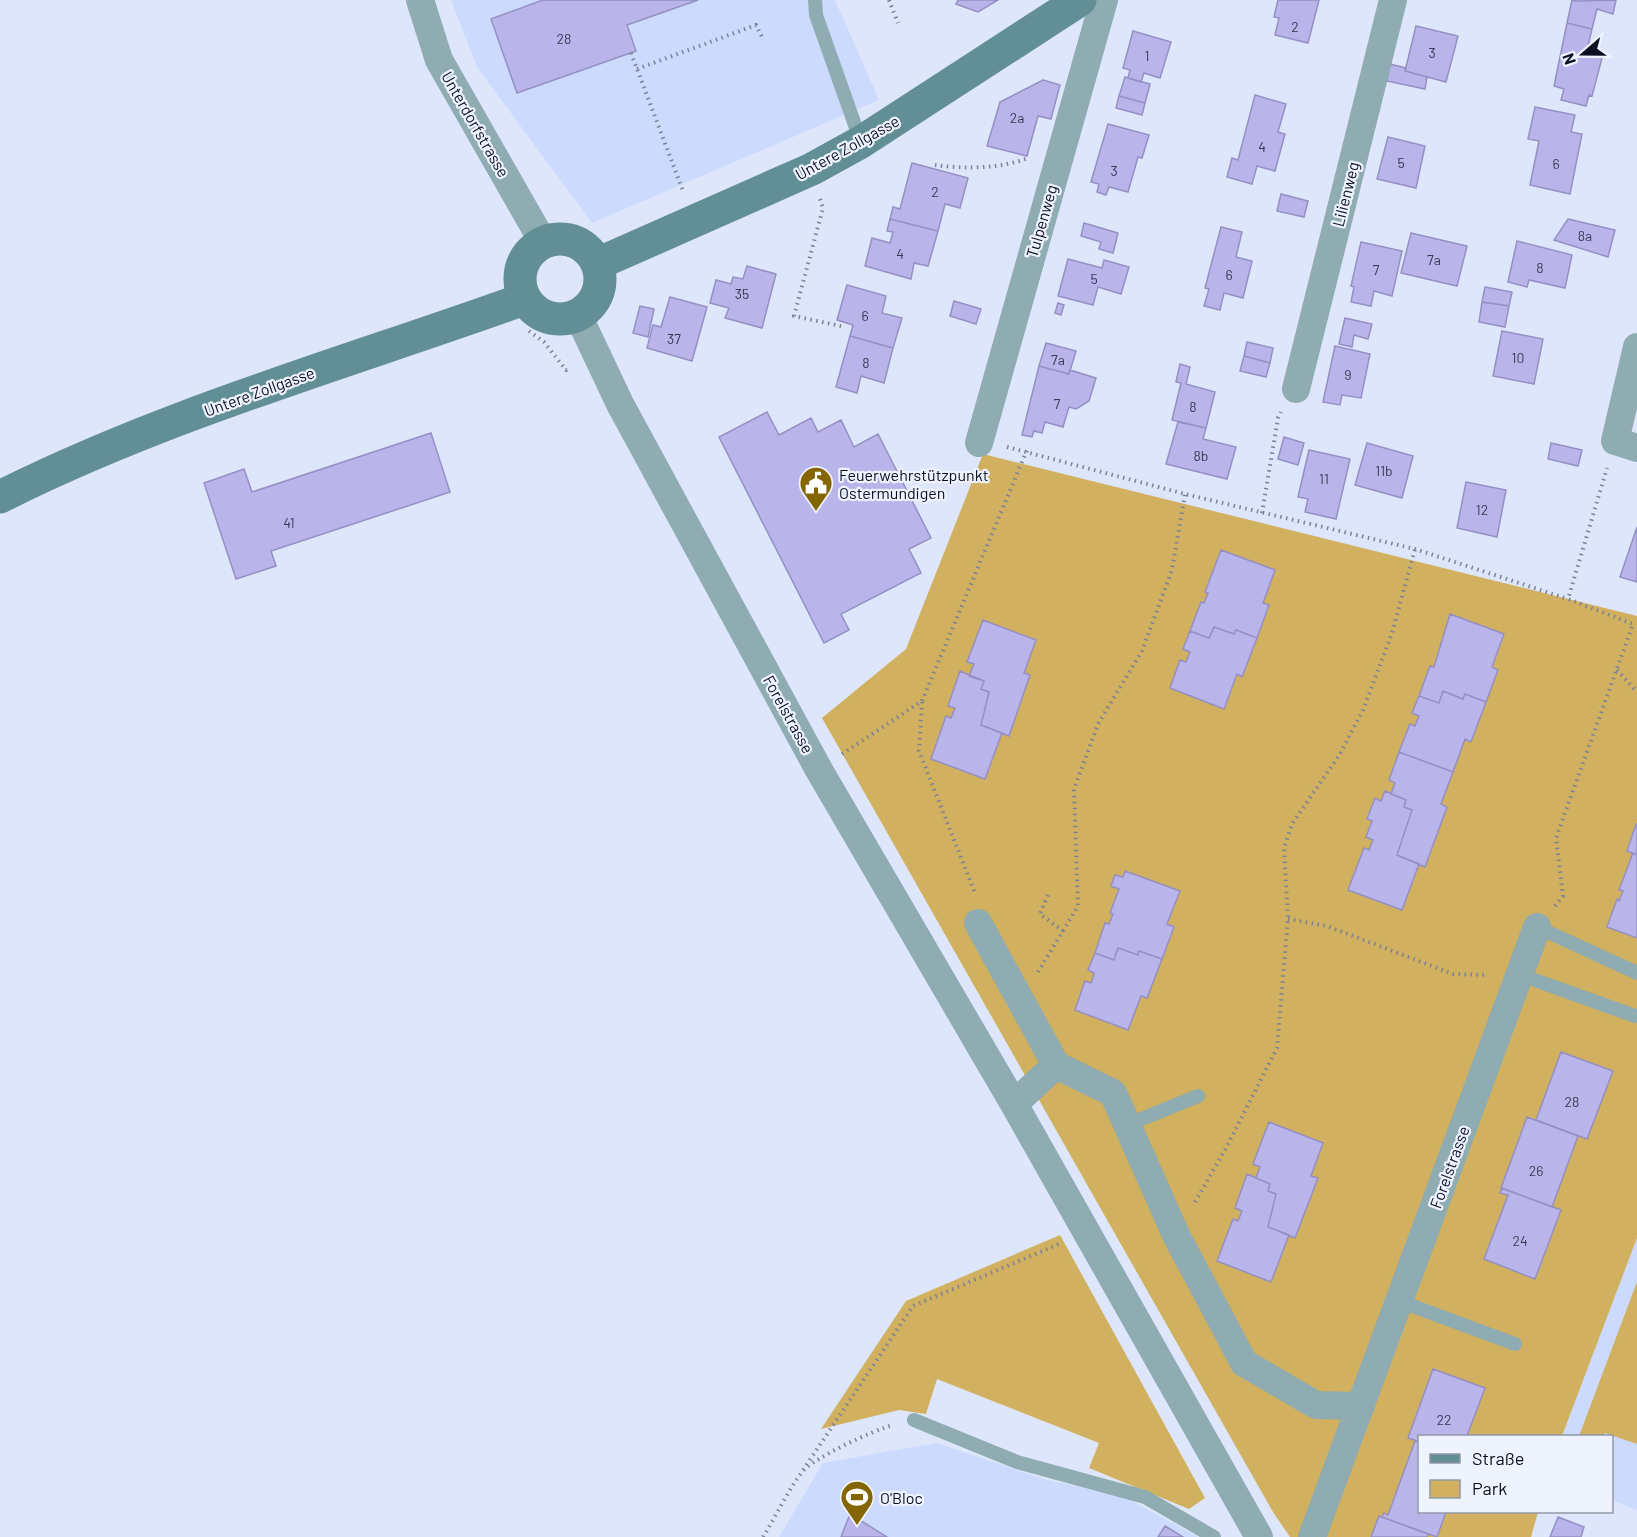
<svg xmlns="http://www.w3.org/2000/svg" width="1637" height="1537" viewBox="0 0 1637 1537" font-family="Barlow,sans-serif">
<style>
.built{fill:#ccdafd}
.green{fill:#d1b05f}
.building{fill:#b9b5ea;stroke:#9590c3;stroke-width:1.5}
.lines{fill:none;stroke-linecap:round;stroke-linejoin:round}
.path{stroke:#7c8397;stroke-width:4;stroke-dasharray:1.5 4.5;stroke-linecap:butt}
.lane{stroke:#8eacb1;stroke-width:14}
.street{stroke:#8eacb1;stroke-width:28}
.secondary{stroke:#628f96;stroke-width:33}
.labels{text-anchor:middle;dominant-baseline:central;stroke-width:4.5;stroke-linejoin:round;paint-order:stroke}
.number-label{font-size:14px;fill:#363954}
.street-label{font-size:16px;fill:#0a1022;stroke:#eff3fe}
.poi-label{font-size:16px;fill:#0a1022;stroke:#eff3fe;text-anchor:start}
</style>
<rect width="100%" height="100%" fill="#dde6fb"/>
<path class="built" d="M451,0H835L879,100L592,223L477,67Z
M1637,1238V1510L1612,1500V1436H1562Z
M936,1443L1047,1480L1123,1496L1198,1537H779L823,1463Z"/>
<path class="green" d="M983,454L1637,616V1238L1562,1436H1420V1512H1538L1531,1537H1290L1273,1512L822,718L906,649Z
M1060,1235L1205,1498L1189,1509L1089,1468L1099,1443L937,1379L926,1414L899,1410L821,1429L906,1301Z
M1637,1282V1444L1605,1433L1603,1436H1579Z"/>
<path class="building" d="M543,0H698L627,25L636,51L517,93L491,19Z
M958,0H998L978,12L956,4Z
M1278,0H1319L1308,43L1275,35L1279,18L1274,17Z
M1572,0L1576,1L1616,0L1613,14L1597,9L1592,29L1567,23Z
M1567,23L1592,29L1587,50L1603,54L1592,96L1589,95L1586,106L1561,100L1564,89L1554,86Z
M1416,26L1458,36L1446,82L1405,71Z
M1133,31L1171,42L1160,78L1144,73L1141,82L1128,78L1130,70L1123,68Z
M1390,64L1406,68L1405,71L1427,77L1425,89L1387,81Z
M1125,77L1150,84L1145,103L1119,96Z
M1043,80L1060,85L1051,119L1038,116L1027,156L987,146L1000,102Z
M1255,95L1286,104L1278,132L1285,134L1275,171L1257,166L1252,184L1227,177L1232,158L1238,160Z
M1119,96L1145,103L1142,115L1116,108Z
M1535,107L1575,115L1571,132L1582,134L1570,194L1530,185L1539,141L1528,139Z
M1108,124L1149,135L1142,158L1138,157L1128,192L1109,187L1106,195L1097,192L1099,184L1091,182Z
M1388,137L1425,146L1416,188L1377,179Z
M912,163L968,178L960,208L945,204L938,231L890,219L893,207L900,209Z
M1281,194L1308,201L1304,217L1277,211Z
M890,219L938,231L928,266L914,263L911,279L865,266L872,238L890,243L893,232L887,231Z
M1568,219L1615,230L1608,257L1554,240Z
M1084,223L1118,233L1113,253L1099,249L1101,242L1081,236Z
M1221,227L1242,232L1236,257L1252,261L1243,298L1224,293L1220,310L1204,306L1209,289L1205,288Z
M1411,233L1467,246L1457,286L1401,273Z
M1517,241L1572,255L1565,288L1529,280L1527,287L1508,282Z
M1361,242L1402,251L1392,296L1374,291L1371,306L1351,302L1354,287L1351,286Z
M1068,259L1102,268L1104,260L1129,267L1121,294L1098,287L1093,305L1058,296Z
M747,266L776,274L762,328L725,318L729,308L710,303L716,280L731,284L733,277L743,279Z
M847,285L886,296L882,313L902,318L893,348L850,336L853,325L837,320Z
M1485,287L1512,292L1509,306L1482,302Z
M670,297L707,307L692,361L647,348L653,325L661,327Z
M954,301L981,309L976,324L950,316Z
M1482,302L1509,306L1505,327L1479,322Z
M1058,303L1064,305L1061,315L1055,313Z
M640,306L654,309L648,337L633,333Z
M1345,318L1372,324L1368,339L1354,335L1352,347L1339,344Z
M1502,331L1543,339L1534,384L1493,376Z
M850,336L893,348L884,383L861,376L857,393L836,387Z
M1247,342L1273,348L1270,363L1244,356Z
M1046,343L1076,351L1069,374L1039,366Z
M1335,346L1370,354L1361,398L1342,395L1340,405L1323,402Z
M1244,356L1270,363L1266,377L1240,371Z
M1180,364L1190,367L1186,384L1215,392L1206,428L1172,420L1181,383L1176,382Z
M1039,366L1069,374L1070,370L1096,378L1089,401L1076,409L1069,407L1063,427L1045,422L1042,433L1034,431L1032,437L1022,435Z
M767,412L779,435L811,418L818,432L841,420L854,447L878,434L931,538L909,549L921,573L841,614L849,630L824,643L719,437Z
M1178,422L1206,428L1203,439L1236,447L1227,479L1166,464Z
M431,433L450,492L271,551L276,566L236,579L204,483L244,469L252,492Z
M1284,437L1304,443L1298,465L1278,459Z
M1367,443L1413,456L1402,498L1355,485Z
M1551,443L1582,450L1578,466L1548,459Z
M1309,450L1350,459L1336,519L1305,512L1308,499L1298,497Z
M1466,482L1506,490L1497,537L1457,528Z
M1637,527V582L1620,577Z
M1221,550L1275,570L1263,603L1269,605L1257,638L1236,630L1234,634L1214,627L1209,638L1190,631L1201,602L1204,603L1208,593L1205,592Z
M1450,614L1504,634L1492,667L1498,670L1486,702L1465,694L1463,699L1443,691L1439,703L1419,696L1430,666L1434,667Z
M983,620L1036,640L1024,673L1030,675L1009,736L981,725L989,692L981,689L984,681L969,676L974,664L967,662Z
M1214,627L1234,634L1236,630L1257,638L1242,677L1237,674L1224,709L1170,688L1180,660L1186,662L1190,652L1183,649L1190,631L1209,638Z
M960,671L984,681L981,689L989,692L981,725L1002,733L985,779L931,759L946,716L951,718L955,708L948,706Z
M1443,691L1463,699L1465,694L1486,702L1471,742L1465,739L1453,772L1399,752L1410,724L1415,726L1419,716L1412,713L1419,696L1439,703Z
M1399,752L1453,772L1441,804L1447,807L1425,867L1397,855L1412,810L1404,807L1406,800L1391,794L1395,783L1389,780Z
M1385,791L1406,800L1404,807L1412,810L1397,855L1419,864L1402,910L1348,890L1364,848L1369,850L1373,840L1366,837L1372,821L1367,819L1375,798L1381,801Z
M1636,824H1637V855L1627,851Z
M1633,853L1637,855V938L1607,927L1617,899L1619,901L1623,891L1619,890Z
M1125,871L1180,891L1167,924L1174,927L1162,959L1139,951L1138,955L1118,948L1114,960L1095,953L1105,923L1109,924L1113,914L1110,913L1119,889L1111,886L1115,875L1123,877Z
M1118,948L1138,955L1139,951L1162,959L1147,998L1141,996L1128,1030L1075,1010L1085,981L1091,983L1093,978L1094,973L1088,970L1095,953L1114,960Z
M1561,1052L1613,1071L1587,1139L1536,1120Z
M1527,1117L1578,1136L1552,1207L1501,1188Z
M1269,1122L1323,1143L1311,1176L1318,1178L1295,1238L1268,1227L1276,1194L1268,1191L1270,1184L1256,1178L1260,1167L1253,1164Z
M1247,1174L1270,1184L1268,1191L1276,1194L1268,1227L1289,1235L1271,1282L1217,1261L1233,1219L1238,1221L1242,1211L1235,1208Z
M1502,1188L1561,1210L1535,1279L1484,1259L1508,1195L1500,1193Z
M1433,1369L1485,1388L1467,1436H1420V1442L1408,1438Z
M1415,1441L1420,1442V1512H1446L1437,1537L1382,1517L1384,1513L1388,1515Z
M850,1514L887,1537H841Z
M1379,1516L1428,1534L1427,1537H1371Z
M1558,1517L1584,1527L1581,1537H1550Z
M1165,1526L1183,1537H1158Z"/>
<g class="lines">
<path class="path" d="M889,0L898,23
M631,53L683,191
M637,69L756,25L762,37
M935,165C964,169 1000,169 1028,158
M820,199L823,208L794,316L845,327
M529,331L544,342L566,370L570,368
M1007,447L1185,494L1415,549L1568,599
M1262,513L1278,418L1281,412
M1617,670L1637,692
M922,702L919,751L975,893
M842,754L922,701L1027,450
M1048,895L1040,914L1063,931
M1555,906L1563,896L1556,838L1633,624L1568,599L1607,468
M1288,919L1327,926L1453,974L1488,975
M1038,972L1078,906L1074,789L1098,724L1142,651L1172,570L1185,494
M1195,1202L1226,1148L1277,1048L1288,919L1284,848L1292,824L1340,754L1363,710L1392,633L1415,549
M803,1470L913,1306L1059,1244
M763,1537C776,1516 787,1492 802,1472C813,1458 874,1430 893,1425"/>
<path class="lane" d="M815,0L816,15L861,142
M1537,927L1637,973
M1521,975L1635,1016
M1127,1125L1198,1096
M1399,1301L1515,1344
M914,1420L1017,1462L1145,1497L1214,1537"/>
<path class="street" d="M420,0L439,60L543,242
M578,315L620,404L819,770L1014,1104L1259,1537
M1637,347L1615,441L1637,448
M1296,389L1393,0
M979,443L1104,0
M978,923L1056,1065
M1014,1104L1056,1065L1113,1093L1176,1235L1244,1363L1316,1405L1361,1406
M1312,1537L1537,927"/>
<path class="secondary" d="M520 279a40 40 0 1 1 80 0a40 40 0 1 1-80 0Z
M597,264L812,169L861,142L1080,0
M0,497C167,413 349,362 524,299"/>
</g>
<defs>
<symbol id="civic-pin" viewBox="-11 -11 22 30"><path d="M0 17L-7.5 6A9.5 9.5 0 1 1 7.5 6Z" fill="#846500" stroke="#eff3fe"/><path d="M-.6-6.5H3V-4.5H.6V-3L4-1V1h2V6H-6V1h2V-1L-.6-3ZM-1.2 2.5V6h2.4V2.5Z" fill="#fff"/></symbol>
<symbol id="stadium-pin" viewBox="-11 -11 22 30"><path d="M0 17L-7.5 6A9.5 9.5 0 1 1 7.5 6Z" fill="#846500" stroke="#eff3fe"/><path d="M0-5a6.5 5 0 1 0 0 10a6.5 5 0 1 0 0-10ZM-3.5-1.8h7v3.6h-7Z" fill="#fff"/></symbol>
</defs>
<g fill-rule="evenodd">
<use href="#civic-pin" x="797" y="464" width="38" height="52"/>
<use href="#stadium-pin" x="838" y="1478" width="38" height="52"/>
</g>
<g class="labels">
<g class="number-label">
<text x="1295" y="26">2</text>
<text x="564" y="38">28</text>
<text x="1432" y="52">3</text>
<text x="1147" y="55">1</text>
<text x="1017" y="117">2a</text>
<text x="1262" y="146">4</text>
<text x="1401" y="162">5</text>
<text x="1556" y="163">6</text>
<text x="1114" y="170">3</text>
<text x="935" y="191">2</text>
<text x="1585" y="235">8a</text>
<text x="900" y="253">4</text>
<text x="1434" y="259">7a</text>
<text x="1540" y="267">8</text>
<text x="1376" y="269">7</text>
<text x="1229" y="274">6</text>
<text x="1094" y="278">5</text>
<text x="742" y="293">35</text>
<text x="865" y="315">6</text>
<text x="674" y="338">37</text>
<text x="1518" y="357">10</text>
<text x="1058" y="359">7a</text>
<text x="866" y="362">8</text>
<text x="1348" y="374">9</text>
<text x="1057" y="403">7</text>
<text x="1193" y="406">8</text>
<text x="1201" y="455">8b</text>
<text x="1384" y="470">11b</text>
<text x="1324" y="478">11</text>
<text x="1482" y="509">12</text>
<text x="289" y="522">41</text>
<text x="1572" y="1101">28</text>
<text x="1536" y="1170">26</text>
<text x="1520" y="1240">24</text>
<text x="1444" y="1419">22</text>
</g>
<g class="street-label">
<text transform="translate(476 124) rotate(60)">Unterdorfstrasse</text>
<text transform="translate(847 147) rotate(-29)">Untere Zollgasse</text>
<text transform="translate(1345 194) rotate(-76)">Lilienweg</text>
<text transform="translate(1041 221) rotate(-74)">Tulpenweg</text>
<text transform="translate(259 391) rotate(-20)">Untere Zollgasse</text>
<text transform="translate(789 714) rotate(61)">Forelstrasse</text>
<text transform="translate(1449 1167) rotate(-70)">Forelstrasse</text>
</g>
<g class="poi-label">
<text x="839" y="474">Feuerwehrstützpunkt<tspan x="839" dy="18">Ostermundigen</tspan></text>
<text x="880" y="1497">O'Bloc</text>
</g>
</g>
<rect x="1418" y="1435" width="195" height="78" fill="#eff3fe" stroke="#9398a6" stroke-width="1.5"/>
<rect x="1430" y="1454" width="30" height="9" fill="#628f96" stroke="#9398a6" stroke-width="1.5"/>
<text x="1472" y="1465" font-size="18" fill="#0a1022">Straße</text>
<rect x="1430" y="1480" width="30" height="18" fill="#d1b05f" stroke="#9398a6" stroke-width="1.5"/>
<text x="1472" y="1495" font-size="18" fill="#0a1022">Park</text>
<g transform="translate(1583 54) rotate(250)" stroke="#eff3fe" stroke-width="4.5" paint-order="stroke">
<path d="M0-4.5L10 22L0 15L-10 22Z" fill="#0a1022"/>
<text y="-9" font-size="16" font-weight="bold" text-anchor="middle" fill="#0a1022">N</text>
</g>
</svg>
